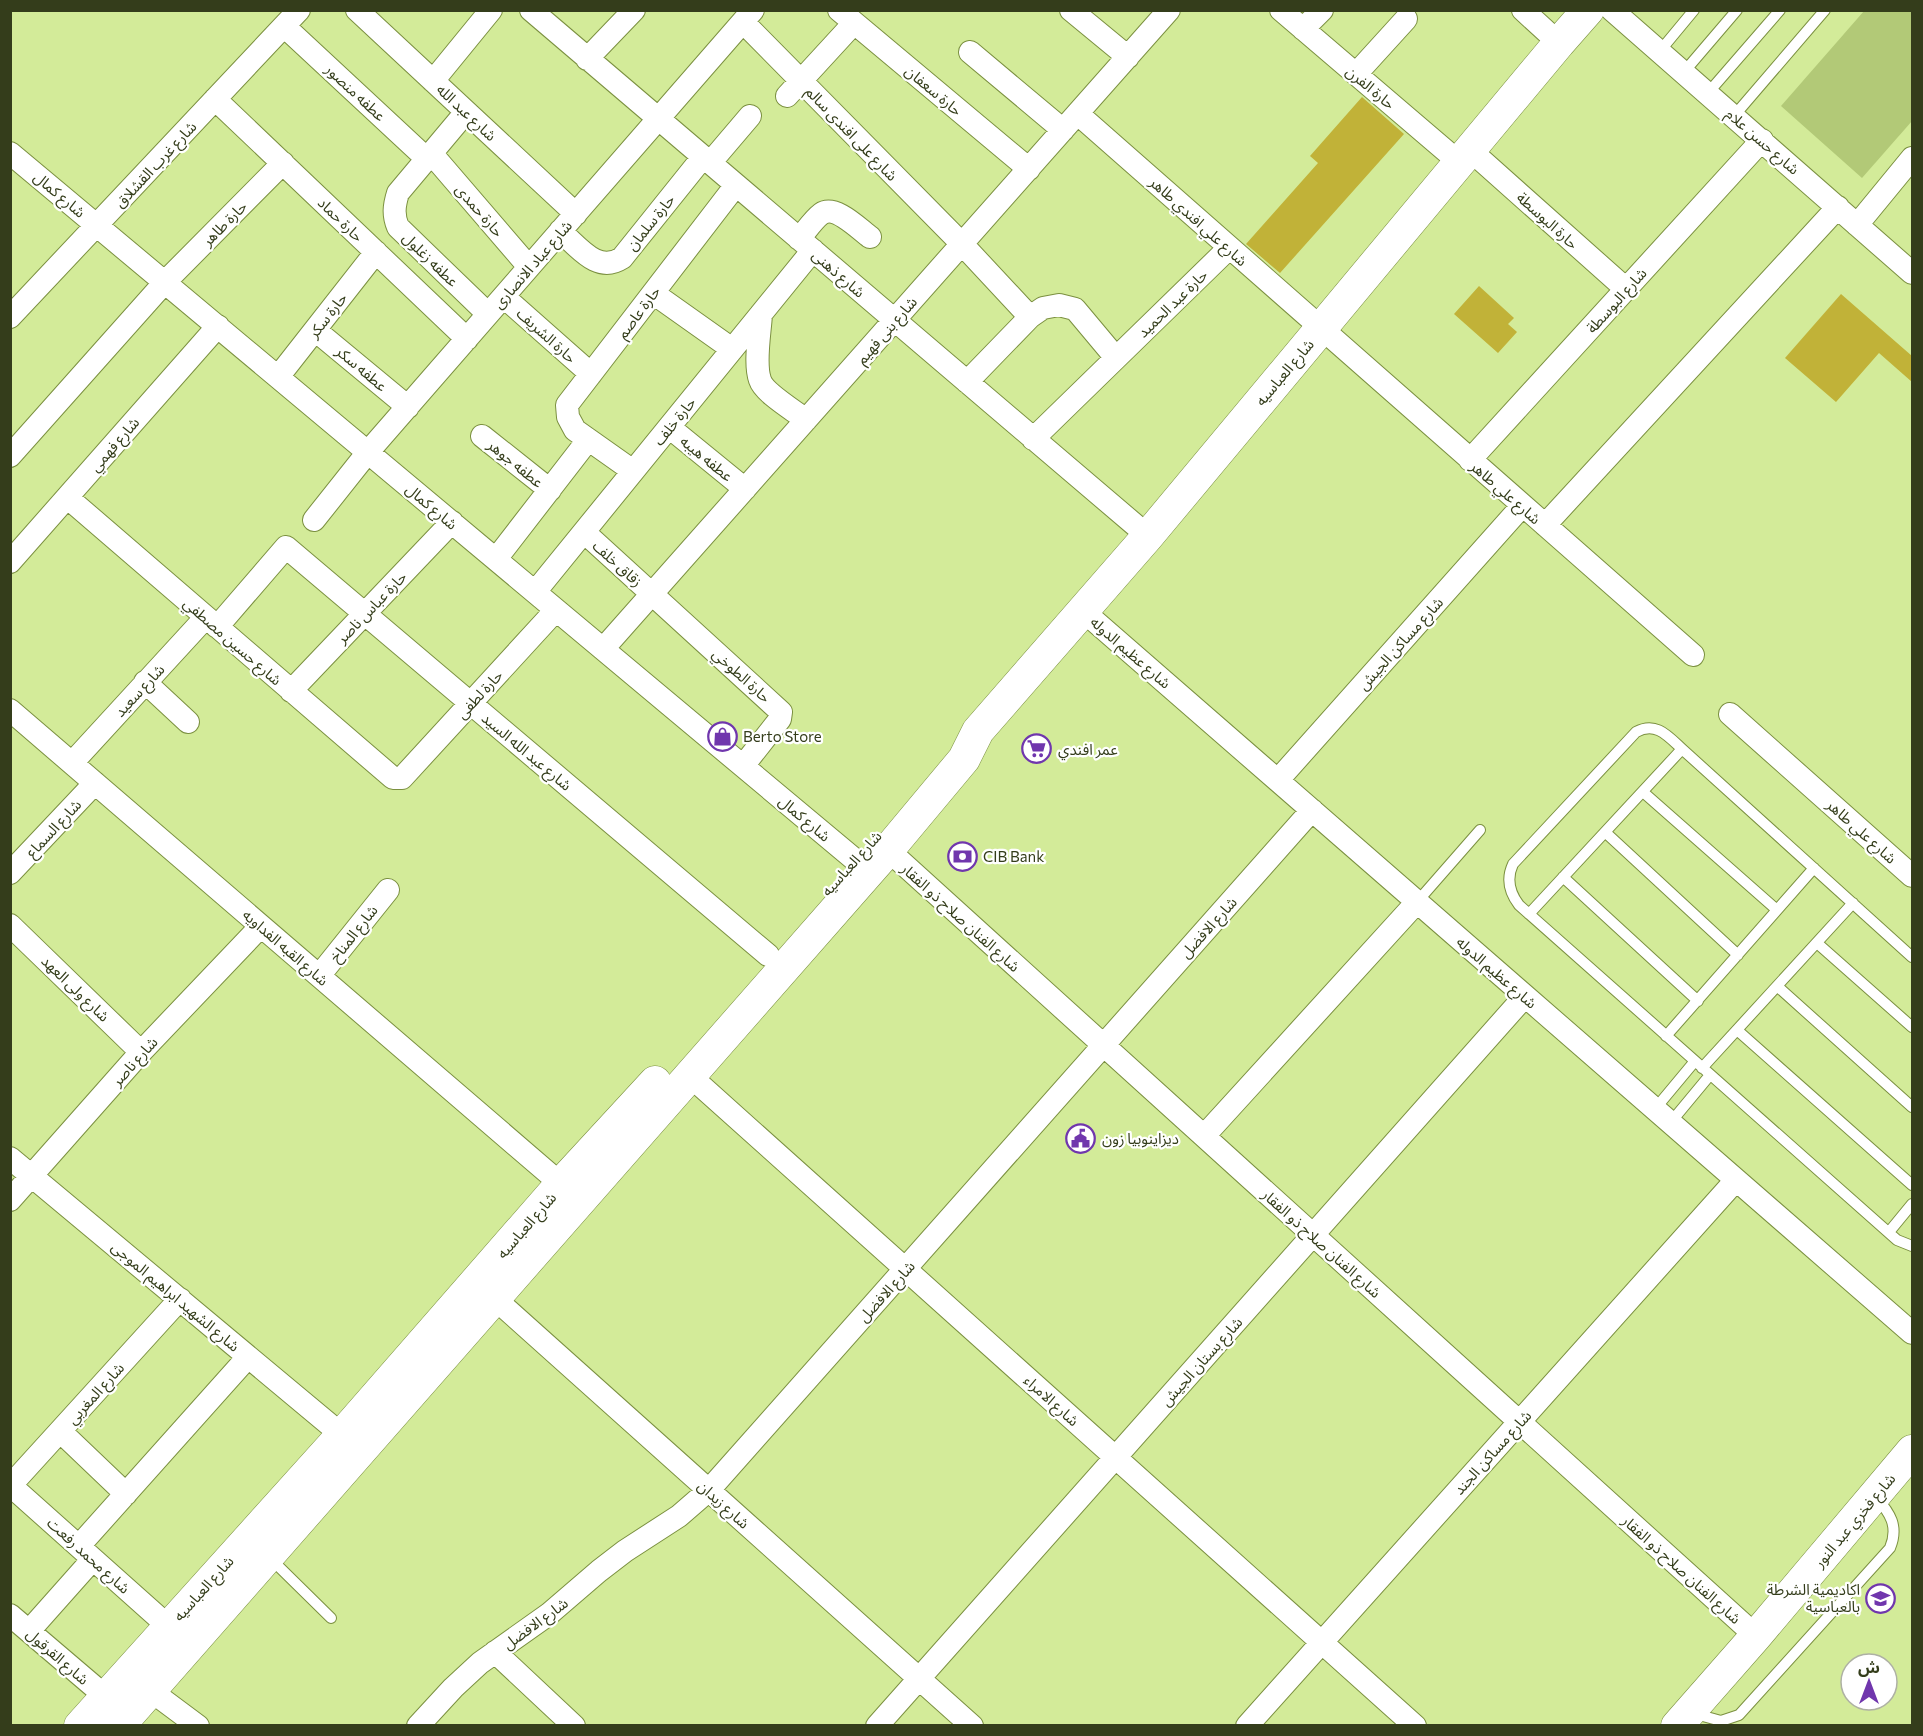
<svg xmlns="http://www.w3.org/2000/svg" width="1923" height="1736" viewBox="0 0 1923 1736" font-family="Commissioner,'Noto Sans Arabic',sans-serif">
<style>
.green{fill:#b2c977}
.building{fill:#c1b238}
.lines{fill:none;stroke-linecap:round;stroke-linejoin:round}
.service-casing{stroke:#7b9040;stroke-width:12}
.minor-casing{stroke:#7b9040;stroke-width:24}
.secondary-casing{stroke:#7b9040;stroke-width:33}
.service{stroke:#fff;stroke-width:10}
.minor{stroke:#fff;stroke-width:22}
.secondary{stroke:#fff;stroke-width:32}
.labels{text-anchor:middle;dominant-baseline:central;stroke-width:4.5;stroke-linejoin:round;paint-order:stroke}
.street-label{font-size:15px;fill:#343d1b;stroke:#fff}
.poi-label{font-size:15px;fill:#343d1b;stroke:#fff;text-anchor:start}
</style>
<rect width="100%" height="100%" fill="#d3eb99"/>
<path class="green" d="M1864,11H1912V121L1862,178L1781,106Z"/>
<path class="building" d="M1362,97L1404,134L1280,273L1246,244L1318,163L1310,156Z
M1479,286L1514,318L1508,324L1517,332L1498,353L1454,314Z
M1841,294L1912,356V382L1879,353L1836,402L1785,358Z"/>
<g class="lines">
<defs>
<path id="service" d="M1660,51L1694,10
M1684,72L1737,10
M1708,93L1780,10
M1734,116L1825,10
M1643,792L1777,910
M1605,832L1738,955
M1563,877L1698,1001
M1417,902L1480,830
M1529,914L1682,749
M1817,943L1912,1027
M1912,957L1682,749C1668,736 1656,721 1636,732L1513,864C1506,879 1509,892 1519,905L1897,1240L1912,1246
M1777,986L1912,1107
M1737,1030L1912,1185
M1666,1036L1814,868
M1702,1068L1853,903
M1655,1109L1695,1061
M1671,1122L1710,1075
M1889,1232L1912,1204
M269,1557L331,1618
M1692,1713L1721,1721L1739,1715L1890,1548C1899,1526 1890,1513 1876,1497"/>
<path id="minor" d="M357,10L576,214
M531,10L1148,536
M839,10L1029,169
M1071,10L1128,57
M1281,10L1460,163
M1523,10L1559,43
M1612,10L1912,273
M743,22L962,244L1030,317
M284,26L427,159
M1303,29L1322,10
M970,52L1063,130
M587,59L634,10
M1356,74L1406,19
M433,81L491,10
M787,96L854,23
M215,99L467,339
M466,112L398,193C394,206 393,215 398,227L488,314
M1078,114L1693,655
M1470,150L1626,289
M10,153L854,859
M431,153L529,267
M710,163L750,116
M1857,225L1912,158
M560,231C579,247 597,274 622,258L703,157
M799,239C806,231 813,220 821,214C835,204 859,229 870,237
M653,293L732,349
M504,297L591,374
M761,314C760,333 754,363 760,380C764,393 795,411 806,420
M10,317L299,10
M315,330L408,407
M278,377L376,252
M967,382L1030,317L1043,308L1059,305L1075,309L1116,358
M669,427L745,489
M482,436L550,490
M1033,439L1229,248
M10,456L165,282L283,163
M1470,460L1762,140
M633,471L575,430L568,417L567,405L736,185
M68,498L393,778H402L556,610
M314,520L368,452L753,10
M1545,525L1838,207
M584,532L781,712L780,719L743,766
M496,559L588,440
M10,562L218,326
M535,592L813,250
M1082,610L1912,1333
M217,627L286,547L768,955
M603,649L1169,10
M145,682L188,722
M291,691L452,522
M10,710L561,1184
M1730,714L1912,876
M72,763L206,617
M1278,780L1522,506
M888,850L1756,1636
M10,873L95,783
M10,925L141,1052
M319,976L388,890
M689,1075L1415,1726
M1204,1136L1417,902
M10,1158L342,1435
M10,1200L141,1052L261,926
M483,1288L972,1726
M60,1431L126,1494
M10,1485L168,1626
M10,1486L180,1299
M79,1546L248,1357
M10,1615L105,1696
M29,1631L93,1559
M495,1652L574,1726
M139,1682L198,1726
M418,1726L453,1688L480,1663L549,1614L599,1571L625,1551L679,1516L709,1490L1312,810
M877,1726L1525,996
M1247,1726L1736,1180"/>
<path id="secondary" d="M80,1726L342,1435L561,1184L655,1082
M119,1726L888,850L964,759L978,731L1148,536L1559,43L1588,10
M1677,1726L1756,1636L1912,1451"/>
</defs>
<use href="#service" class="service-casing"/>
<use href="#minor" class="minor-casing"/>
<use href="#secondary" class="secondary-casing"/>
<use href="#service" class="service"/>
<use href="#minor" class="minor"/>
<use href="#secondary" class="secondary"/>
</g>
<defs>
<symbol id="shop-ring" viewBox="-11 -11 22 22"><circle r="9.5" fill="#fff" stroke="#7036ad" stroke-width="1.5"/><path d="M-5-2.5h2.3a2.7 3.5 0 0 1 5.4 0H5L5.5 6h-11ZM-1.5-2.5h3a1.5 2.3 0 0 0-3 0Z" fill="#7036ad"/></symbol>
<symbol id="supermarket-ring" viewBox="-11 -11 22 22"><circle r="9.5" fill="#fff" stroke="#7036ad" stroke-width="1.5"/><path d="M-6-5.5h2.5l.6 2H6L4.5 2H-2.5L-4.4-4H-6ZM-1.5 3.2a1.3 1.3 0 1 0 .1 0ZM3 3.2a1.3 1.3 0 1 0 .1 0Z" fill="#7036ad"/></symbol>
<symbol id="bank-ring" viewBox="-11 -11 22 22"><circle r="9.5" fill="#fff" stroke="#7036ad" stroke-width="1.5"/><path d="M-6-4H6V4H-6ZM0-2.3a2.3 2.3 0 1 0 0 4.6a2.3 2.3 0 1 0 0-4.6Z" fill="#7036ad"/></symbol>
<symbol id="civic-ring" viewBox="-11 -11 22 22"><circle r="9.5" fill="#fff" stroke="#7036ad" stroke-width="1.5"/><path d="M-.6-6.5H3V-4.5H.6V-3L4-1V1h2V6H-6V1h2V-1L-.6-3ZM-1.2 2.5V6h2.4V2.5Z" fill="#7036ad"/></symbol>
<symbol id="university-ring" viewBox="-11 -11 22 22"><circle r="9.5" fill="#fff" stroke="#7036ad" stroke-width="1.5"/><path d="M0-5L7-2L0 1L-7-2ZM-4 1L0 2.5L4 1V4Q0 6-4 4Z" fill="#7036ad"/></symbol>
</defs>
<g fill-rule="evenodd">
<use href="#shop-ring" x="706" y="720" width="33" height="33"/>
<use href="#supermarket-ring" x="1020" y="732" width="33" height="33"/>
<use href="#bank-ring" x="946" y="840" width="33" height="33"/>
<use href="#civic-ring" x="1064" y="1122" width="33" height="33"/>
<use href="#university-ring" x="1864" y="1582" width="33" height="33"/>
</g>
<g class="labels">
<g class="street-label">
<text transform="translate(1371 87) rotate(40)">حارة الفرن</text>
<text transform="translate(934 90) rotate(40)">حارة سعفان</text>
<text transform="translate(356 92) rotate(43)">عطفه منصور</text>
<text transform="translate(467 112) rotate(43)">شارع عبد الله</text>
<text transform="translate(852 133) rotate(46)">شارع على افندى سالم</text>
<text transform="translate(1763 141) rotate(41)">شارع حسن علام</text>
<text transform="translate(155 164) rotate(-47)">شارع غرب القشلاق</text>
<text transform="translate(60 194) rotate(40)">شارع كمال</text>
<text transform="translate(480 210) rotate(49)">حارة حمدى</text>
<text transform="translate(341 219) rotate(44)">حارة حماد</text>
<text transform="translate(1548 220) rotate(42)">حارة البوسطة</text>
<text transform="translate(1199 221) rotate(42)">شارع علي افندي طاهر</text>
<text transform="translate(650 222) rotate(-51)">حارة سلمان</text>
<text transform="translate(224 223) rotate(-45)">حارة طاهر</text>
<text transform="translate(431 259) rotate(44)">عطفه زغلول</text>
<text transform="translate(532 264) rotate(-49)">شارع عباد الانصارى</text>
<text transform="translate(839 273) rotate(41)">شارع ذهنى</text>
<text transform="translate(1616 300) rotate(-48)">شارع البوسطة</text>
<text transform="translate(1172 303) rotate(-44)">حارة عبد الحميد</text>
<text transform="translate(638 312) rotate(-53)">حارة عاصم</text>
<text transform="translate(327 315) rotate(-52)">حارة سكر</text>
<text transform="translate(886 330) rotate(-49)">شارع بنى فهيم</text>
<text transform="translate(547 335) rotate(42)">حارة الشريف</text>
<text transform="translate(362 368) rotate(40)">عطفه سكر</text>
<text transform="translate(1284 372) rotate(-50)">شارع العباسيه</text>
<text transform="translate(674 421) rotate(-51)">حارة خلف</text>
<text transform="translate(114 444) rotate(-49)">شارع فهمي</text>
<text transform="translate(707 458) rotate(39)">عطفه هيبه</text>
<text transform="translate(516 463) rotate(39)">عطفه جوهر</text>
<text transform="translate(1506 492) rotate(41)">شارع علي طاهر</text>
<text transform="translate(432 506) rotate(40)">شارع كمال</text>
<text transform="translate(618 563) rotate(42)">زقاق خلف</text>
<text transform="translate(371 607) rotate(-46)">حارة عباس ناصر</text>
<text transform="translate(233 641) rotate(41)">شارع حسين مصطفي</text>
<text transform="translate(1400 643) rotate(-48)">شارع مساكن الجيش</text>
<text transform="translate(1131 652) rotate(41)">شارع عظيم الدوله</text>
<text transform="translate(742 675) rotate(42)">حارة الطوخي</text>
<text transform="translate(139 690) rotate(-47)">شارع سعيد</text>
<text transform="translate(479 694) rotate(-47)">حارة لطفى</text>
<text transform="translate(527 751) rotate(40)">شارع عبد الله السيد</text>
<text transform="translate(805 818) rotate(40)">شارع كمال</text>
<text transform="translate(53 828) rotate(-47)">شارع السماع</text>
<text transform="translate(1862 831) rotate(42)">شارع علي طاهر</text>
<text transform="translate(851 863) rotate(-48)">شارع العباسيه</text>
<text transform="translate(961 917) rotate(42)">شارع الفنان صلاح ذو الفقار</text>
<text transform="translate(1208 927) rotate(-48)">شارع الافضل</text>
<text transform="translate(353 933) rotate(-52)">شارع المناخ</text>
<text transform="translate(286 947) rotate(41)">شارع القبه الفداويه</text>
<text transform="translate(1497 972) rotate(41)">شارع عظيم الدوله</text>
<text transform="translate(76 988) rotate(44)">شارع ولى العهد</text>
<text transform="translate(134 1061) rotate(-48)">شارع ناصر</text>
<text transform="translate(526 1225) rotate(-49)">شارع العباسيه</text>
<text transform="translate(1322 1243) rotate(42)">شارع الفنان صلاح ذو الفقار</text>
<text transform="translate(886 1291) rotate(-48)">شارع الافضل</text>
<text transform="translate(176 1296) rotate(40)">شارع الشهيد ابراهيم الموجى</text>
<text transform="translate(1201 1361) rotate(-48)">شارع بستان الجيش</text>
<text transform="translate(95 1393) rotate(-48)">شارع المغربي</text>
<text transform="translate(1052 1400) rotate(42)">شارع الامراء</text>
<text transform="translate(1492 1452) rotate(-48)">شارع مساكن الجند</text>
<text transform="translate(724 1504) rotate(42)">شارع زيدان</text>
<text transform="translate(1854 1520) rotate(-50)">شارع فخري عبد النور</text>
<text transform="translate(89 1555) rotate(42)">شارع محمد رفعت</text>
<text transform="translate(1682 1569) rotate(42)">شارع الفنان صلاح ذو الفقار</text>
<text transform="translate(203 1588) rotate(-48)">شارع العباسيه</text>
<text transform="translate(535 1623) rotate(-36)">شارع الافضل</text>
<text transform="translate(58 1656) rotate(41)">شارع القرقول</text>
</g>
<g class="poi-label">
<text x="743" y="736">Berto Store</text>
<text x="1058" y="749">عمر افندي</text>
<text x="983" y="856">CIB Bank</text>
<text x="1102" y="1138">ديزاينوبيا زون</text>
<text x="1860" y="1589" text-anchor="end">اكاديمية الشرطة<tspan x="1860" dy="17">بالعباسية</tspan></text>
</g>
</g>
<rect width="1923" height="1736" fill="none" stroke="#343d1b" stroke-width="24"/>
<g transform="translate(1869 1682)"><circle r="28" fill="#ffffff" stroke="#aeb1a4" stroke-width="1.5"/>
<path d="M0-4.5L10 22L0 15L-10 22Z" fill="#7036ad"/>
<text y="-9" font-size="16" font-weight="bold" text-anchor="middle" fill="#343d1b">ش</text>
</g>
</svg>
